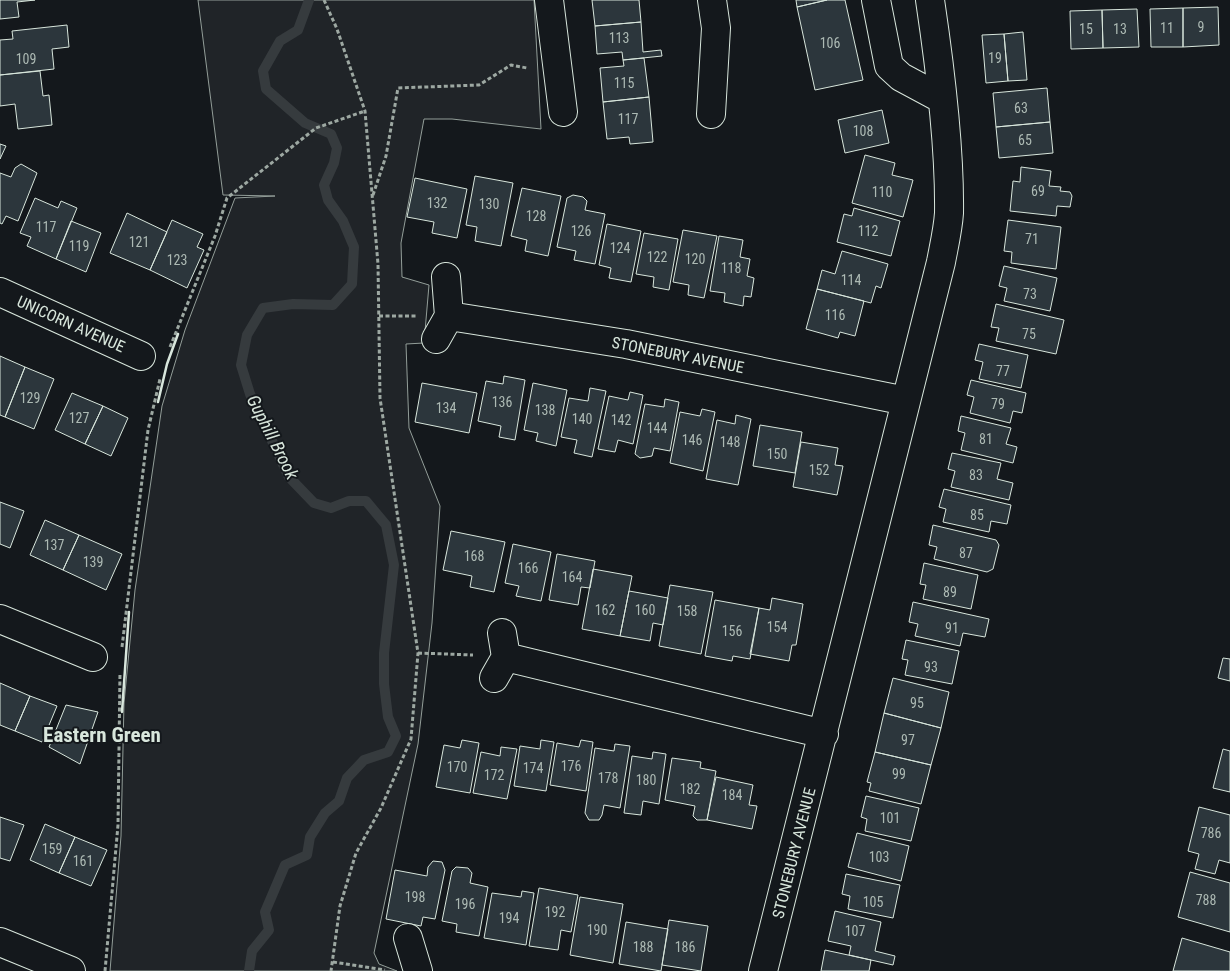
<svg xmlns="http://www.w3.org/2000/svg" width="1230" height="971" viewBox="0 0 1230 971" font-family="'Roboto Condensed',sans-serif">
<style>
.green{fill:#202428;stroke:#939e99}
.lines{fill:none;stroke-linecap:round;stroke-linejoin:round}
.stream{stroke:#363b3e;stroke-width:10}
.building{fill:#2c363c;stroke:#d8e6dc}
.minor-casing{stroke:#d8e6dc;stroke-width:30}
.path{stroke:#9da8a2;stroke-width:3;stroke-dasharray:4 2.5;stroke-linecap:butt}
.minor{stroke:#14181c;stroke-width:28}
.wall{stroke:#d8e6dc;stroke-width:2.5}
.labels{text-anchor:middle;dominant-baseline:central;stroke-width:4;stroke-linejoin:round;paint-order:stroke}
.number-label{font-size:14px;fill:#adbab4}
.street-label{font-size:16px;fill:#d8e6dc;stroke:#14181c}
.water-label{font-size:18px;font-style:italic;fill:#d8e6dc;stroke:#14181c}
.district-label{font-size:21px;font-weight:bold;fill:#d8e6dc;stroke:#14181c}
</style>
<rect width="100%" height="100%" fill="#14181c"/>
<path class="green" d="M198,0H534L541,129L452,119H424L401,243L402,277L429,285L424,343L406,344L409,428L440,506L432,623L418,744L374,953L379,964L397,971H110L121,836L124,703L135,590L162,406L185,330L235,198L275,196L223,195Z"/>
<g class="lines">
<path class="stream" d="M249,971L252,951L269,930L265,912L285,865L307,855L310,837L325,813L339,801L347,778L364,760L388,752L396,736L388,717L384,684V653L394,565L386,525L366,501H349L331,508L314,503L289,477L250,394L241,365L247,335L263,308L293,304L333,305L352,284L354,247L343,221L328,200L324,185L334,163L337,148L331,134L305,123L266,89L263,71L280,41L298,30L309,0"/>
</g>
<path class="building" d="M0,0H35L17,2L19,17L0,19Z
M592,0H639L641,22L595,26Z
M796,0H827L797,7Z
M827,0H845L863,80L815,90L797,7Z
M1218,7L1219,45L1183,47V8Z
M1183,8V47H1151L1150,9Z
M1137,9L1139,47L1103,48L1102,10Z
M1102,10L1103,48L1071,49L1070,11Z
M641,22L643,52L661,50L662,56L623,60L622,52L597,54L595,26Z
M67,25L69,47L52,49L54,69L0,75V40L13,39L12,31Z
M1023,32L1027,80L1008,81L1004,34Z
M1004,34L1008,81L986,83L982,35Z
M644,58L649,97L603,102L600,68L624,66L623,60Z
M40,71L43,96L49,95L52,125L18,129L15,104L0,106V75Z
M1047,88L1050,122L996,127L993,93Z
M649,97L653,142L630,144L629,137L607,139L603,102Z
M882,110L889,143L845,153L838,120Z
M1050,122L1053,153L999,158L996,127Z
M0,144L6,146L0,159Z
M865,155L895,163L892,175L913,180L903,217L852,203Z
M21,164L37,173L18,221L6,216L2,224L0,223V173L11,177L15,168Z
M1021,167L1051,171L1049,186L1061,187L1060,191L1070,192L1072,196L1070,207L1057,206L1056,216L1010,211L1013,181L1020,182Z
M475,176L513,183L501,246L475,241L477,227L466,225Z
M415,178L467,189L457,238L432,233L434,222L407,217Z
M522,188L561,196L548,256L525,251L527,240L511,236Z
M573,195L583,197L587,201L585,210L605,214L595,264L574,260L576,251L557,247L567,198Z
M35,198L58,208L61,201L77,208L56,259L27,246L31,237L20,233Z
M854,208L900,221L891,256L837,242L844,214L852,216Z
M127,213L167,232L150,270L110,253Z
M172,220L203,234L197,247L204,250L187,288L150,270Z
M1008,220L1061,227L1056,269L1011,263L1012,252L1004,251Z
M71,221L101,233L86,272L56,259Z
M607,224L641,231L631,282L609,278L611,268L599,265Z
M683,230L717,236L704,298L688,295L689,285L673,282Z
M644,233L678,239L669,290L653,287L654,277L636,274Z
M719,236L743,240L740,257L750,259L747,276L754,278L751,297L744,296L743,306L724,302L725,293L710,291Z
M842,251L888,264L881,288L876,286L871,303L817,289L822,270L835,274Z
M1004,266L1057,278L1050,311L1004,301L1007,288L999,286Z
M817,289L864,301L855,336L840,332L838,338L806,329Z
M996,304L1064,320L1056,354L996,341L999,328L991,327Z
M979,344L1028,355L1021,388L979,379L983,362L975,360Z
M0,356L25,367L5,417L0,415Z
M25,367L54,379L34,429L5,417Z
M504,376L525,380L515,440L499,437L501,426L478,421L486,381L503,384Z
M971,380L1026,393L1022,413L1013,411L1010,423L970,413L974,397L967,395Z
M422,383L477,393L469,433L415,422Z
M533,383L567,390L556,446L536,441L538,433L524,430Z
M590,388L606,391L592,457L574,453L577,440L561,437L569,398L588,401Z
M630,392L643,395L633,444L618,440L615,452L598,449L609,396L628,400Z
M72,393L103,406L85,444L55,430Z
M665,399L679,402L670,451L654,448L652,456L640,458L635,454L645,404L664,407Z
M103,406L128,418L111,456L85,444Z
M702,409L715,412L703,471L670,463L680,412L700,416Z
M736,415L751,419L738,485L706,479L717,420L735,424Z
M961,416L1011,428L1006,444L1017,447L1013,463L961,450L965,433L958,431Z
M760,425L802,432L795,473L753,466Z
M801,442L838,448L835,465L843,466L837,495L793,487Z
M952,453L1001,463L997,479L1013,483L1009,500L951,487L955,471L948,469Z
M944,489L1011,505L1007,524L991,521L989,532L943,522L946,509L939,507Z
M0,502L24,511L10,548L0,544Z
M45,520L79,535L63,570L30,555Z
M933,525L996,540L999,545L993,569L987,572L934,559L937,547L929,545Z
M451,531L505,542L494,592L470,587L472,576L443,570Z
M79,535L122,554L106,590L63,570Z
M513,544L551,552L541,601L516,596L519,586L505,583Z
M557,554L595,561L590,588L581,587L578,605L549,600Z
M924,563L978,575L971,609L923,599L926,585L920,584Z
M593,569L632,576L620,636L582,629Z
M670,585L713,592L701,654L659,646Z
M629,591L668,598L663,625L653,623L650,641L620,636Z
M772,598L803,604L796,645H792L789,661L750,654L759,608L770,610Z
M715,600L759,608L750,659L733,656L732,661L705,656Z
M913,602L989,619L985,637L963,633L960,646L915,636L918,624L909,622Z
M906,640L959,651L952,684L905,675L908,660L902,659Z
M1223,658L1230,659V681L1218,678Z
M893,678L949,692L941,728L884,713Z
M0,683L30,696L15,731L0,725Z
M30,696L57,706L42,742L15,731Z
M66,705L98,712L80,764L49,747Z
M884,713L941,728L931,765L875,752Z
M462,740L479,743L470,793L436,787L444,745L460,748Z
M541,740L554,742L546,791L514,786L520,746L540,749Z
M581,740L593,742L586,791L550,785L557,743L579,747Z
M615,744L630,746L620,808L604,805L602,815L599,820H589L585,813L595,748L614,751Z
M501,747L517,749L507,799L473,793L481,752L500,756Z
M1223,749L1230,751V792L1213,788Z
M653,752L666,754L659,804L643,801L641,815L624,813L632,756L652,759Z
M875,752L931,765L921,804L869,791L871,783L867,782Z
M672,758L701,762L700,768L716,771L707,820H697L693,816L695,806L665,800Z
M716,777L753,785L749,805L757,806L752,829L707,820Z
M866,796L919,808L911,841L865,831L867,819L861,817Z
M1199,807L1230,815V863L1219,860L1215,874L1195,869L1199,854L1188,851Z
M0,817L24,825L10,861L0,858Z
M45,824L75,837L59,873L30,860Z
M857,833L909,846L901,881L848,867Z
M75,837L107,850L91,886L59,873Z
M433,861L442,862L445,870L435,919L423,917L421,926L386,919L395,870L427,876L428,867Z
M456,867L468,868L472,873L470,883L488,887L479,936L456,932L457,924L442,921L452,871Z
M1190,872L1230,883V932L1178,917Z
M846,874L900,885L893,918L848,909L850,896L842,894Z
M539,888L578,895L571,932L561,930L558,950L529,946Z
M522,891L534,893L526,945L484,938L492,893L521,897Z
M580,897L623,904L613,963L570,955Z
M835,911L881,922L875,951L895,956L893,965L849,955L851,946L828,941Z
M669,920L708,926L701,971L662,965Z
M626,922L668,929L661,971L619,964Z
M1182,938L1230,952V971H1173Z
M825,950L871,960L869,971H821Z"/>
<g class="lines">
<defs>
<path id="minor" d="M549,0L563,112
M876,0L889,66L901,77L942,99
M711,114L716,28L712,0
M0,292L141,356
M449,316L626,344L906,401
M436,339L449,316L446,277
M0,619L93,657
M506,657L824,734
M494,678L506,657L502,633
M408,938L418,971
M0,942L71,971
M763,971L941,262C944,246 948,229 949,213C950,145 940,67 930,0"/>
</defs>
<use href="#minor" class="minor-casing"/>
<path class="path" d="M324,0L337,29L365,111L378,264L380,398L418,653L411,739L381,808L356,853L340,906L331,971
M373,195L386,156L398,88L479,85L511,65L527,68
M379,316H416
M170,347L215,236L227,198L316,128L365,111
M122,647L148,430L160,379
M418,653L473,655
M333,962L385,970
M105,971L118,825L120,673"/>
<use href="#minor" class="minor"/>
<path class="wall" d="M158,402L167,364L178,334
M122,712L129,612"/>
</g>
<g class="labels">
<g class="number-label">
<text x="1201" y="27">9</text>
<text x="1167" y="28">11</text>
<text x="1086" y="29">15</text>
<text x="1120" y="29">13</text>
<text x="619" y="38">113</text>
<text x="830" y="43">106</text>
<text x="995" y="58">19</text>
<text x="26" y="59">109</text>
<text x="624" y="83">115</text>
<text x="1021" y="108">63</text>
<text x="628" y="119">117</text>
<text x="863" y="131">108</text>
<text x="1025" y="140">65</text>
<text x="1038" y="191">69</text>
<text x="882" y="192">110</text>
<text x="437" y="203">132</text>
<text x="489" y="204">130</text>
<text x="536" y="216">128</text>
<text x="46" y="227">117</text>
<text x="581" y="231">126</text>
<text x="868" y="231">112</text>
<text x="1032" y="239">71</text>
<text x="139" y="242">121</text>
<text x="79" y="246">119</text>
<text x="620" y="248">124</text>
<text x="657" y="257">122</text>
<text x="695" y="259">120</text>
<text x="177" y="260">123</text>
<text x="731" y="268">118</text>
<text x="851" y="280">114</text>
<text x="1030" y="294">73</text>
<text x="835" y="315">116</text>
<text x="1029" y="334">75</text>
<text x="1003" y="371">77</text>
<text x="30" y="398">129</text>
<text x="502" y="402">136</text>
<text x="998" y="404">79</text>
<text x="446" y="408">134</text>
<text x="545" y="410">138</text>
<text x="79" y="418">127</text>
<text x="582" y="419">140</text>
<text x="621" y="420">142</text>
<text x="657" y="428">144</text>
<text x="986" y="439">81</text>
<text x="692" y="440">146</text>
<text x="730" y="442">148</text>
<text x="777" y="454">150</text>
<text x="819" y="470">152</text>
<text x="976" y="475">83</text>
<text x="977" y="515">85</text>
<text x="54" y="545">137</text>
<text x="966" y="553">87</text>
<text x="474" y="556">168</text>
<text x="93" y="562">139</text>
<text x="528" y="568">166</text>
<text x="572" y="577">164</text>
<text x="950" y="592">89</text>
<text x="605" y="610">162</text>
<text x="645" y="610">160</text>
<text x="687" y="611">158</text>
<text x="777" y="627">154</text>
<text x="952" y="628">91</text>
<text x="732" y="631">156</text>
<text x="931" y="667">93</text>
<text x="917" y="703">95</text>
<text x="908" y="740">97</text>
<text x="571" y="766">176</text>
<text x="457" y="767">170</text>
<text x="533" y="768">174</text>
<text x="899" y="774">99</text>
<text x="494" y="775">172</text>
<text x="608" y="778">178</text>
<text x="646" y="780">180</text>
<text x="690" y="789">182</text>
<text x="732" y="795">184</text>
<text x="890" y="818">101</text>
<text x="1211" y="833">786</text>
<text x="52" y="849">159</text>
<text x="879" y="857">103</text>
<text x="83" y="861">161</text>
<text x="415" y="897">198</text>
<text x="1206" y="900">788</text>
<text x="873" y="902">105</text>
<text x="465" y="904">196</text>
<text x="555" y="912">192</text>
<text x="509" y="918">194</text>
<text x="597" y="930">190</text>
<text x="855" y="931">107</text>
<text x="643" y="947">188</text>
<text x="685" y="947">186</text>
</g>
<g class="street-label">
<text transform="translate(71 324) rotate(24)">UNICORN AVENUE</text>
<text transform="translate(678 355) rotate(11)">STONEBURY AVENUE</text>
<text transform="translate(794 853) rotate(-76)">STONEBURY AVENUE</text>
</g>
<g class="water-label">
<text transform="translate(273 437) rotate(63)">Guphill Brook</text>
</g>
<g class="district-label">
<text x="102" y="735">Eastern Green</text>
</g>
</g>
</svg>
